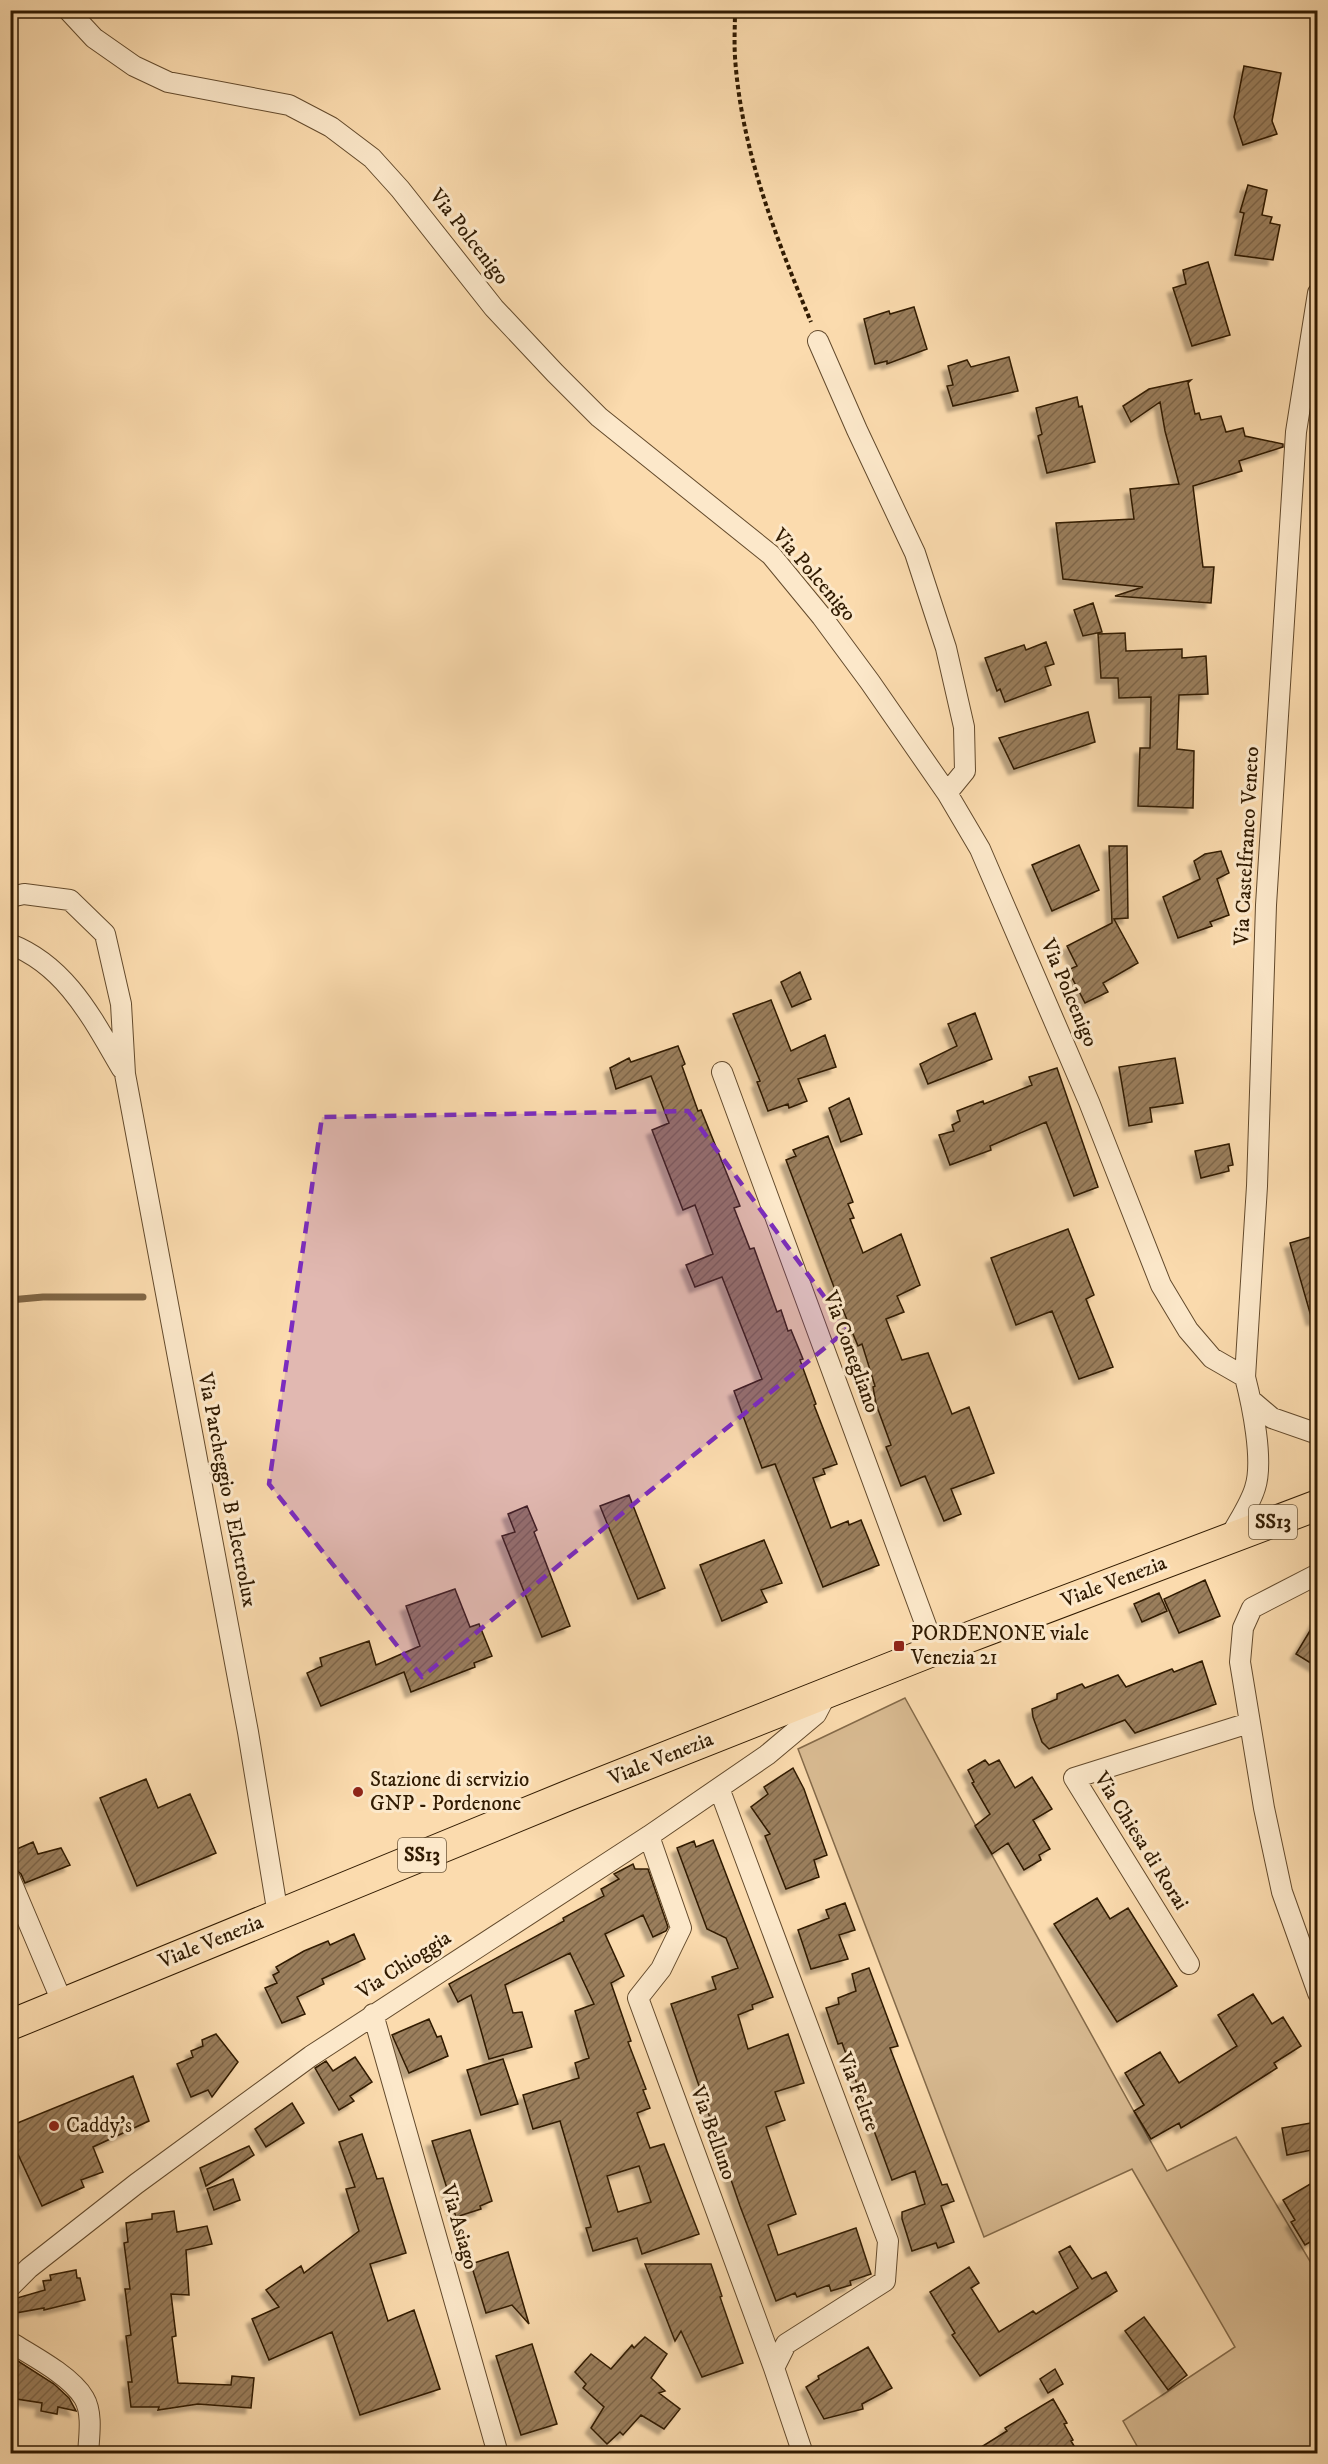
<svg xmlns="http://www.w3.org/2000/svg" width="1328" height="2464" viewBox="0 0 1328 2464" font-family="'IM FELL DW Pica',serif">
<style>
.green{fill:#d8ba91;stroke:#846a49;stroke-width:1.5}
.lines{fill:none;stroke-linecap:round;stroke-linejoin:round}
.stream{stroke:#806645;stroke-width:7}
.building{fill:url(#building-hatch);stroke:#301a01;stroke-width:1.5;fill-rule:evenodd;filter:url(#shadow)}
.minor-casing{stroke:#634a2c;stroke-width:22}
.primary-casing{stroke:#301a01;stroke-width:32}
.path{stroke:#301a01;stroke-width:4;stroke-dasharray:4.5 3;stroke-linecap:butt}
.minor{stroke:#fce8ca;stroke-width:20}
.primary{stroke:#fbdbae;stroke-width:30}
.marked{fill:#7b2cbf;fill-opacity:0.2;stroke:#7b2cbf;stroke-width:4.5;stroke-dasharray:12 8;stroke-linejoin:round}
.poi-dot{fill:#8f2418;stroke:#fce8ca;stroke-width:2}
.labels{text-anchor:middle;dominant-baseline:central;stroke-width:6;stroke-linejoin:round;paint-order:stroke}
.shield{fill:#fce8ca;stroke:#6d583d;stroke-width:1.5}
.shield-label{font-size:20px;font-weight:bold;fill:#301a01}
.street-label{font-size:21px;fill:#301a01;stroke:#fce8ca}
.poi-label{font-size:21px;fill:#301a01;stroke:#fce8ca;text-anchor:start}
</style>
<defs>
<pattern id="building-hatch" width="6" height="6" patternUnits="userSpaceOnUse" patternTransform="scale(1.5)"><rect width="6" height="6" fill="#9a7e5b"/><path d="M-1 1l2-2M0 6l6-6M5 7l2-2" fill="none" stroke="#7e6649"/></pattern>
<filter id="shadow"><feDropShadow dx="-5.5" dy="5.5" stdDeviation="1.5" flood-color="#0004"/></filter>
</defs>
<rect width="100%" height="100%" fill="#fbdbae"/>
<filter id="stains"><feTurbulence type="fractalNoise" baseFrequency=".00333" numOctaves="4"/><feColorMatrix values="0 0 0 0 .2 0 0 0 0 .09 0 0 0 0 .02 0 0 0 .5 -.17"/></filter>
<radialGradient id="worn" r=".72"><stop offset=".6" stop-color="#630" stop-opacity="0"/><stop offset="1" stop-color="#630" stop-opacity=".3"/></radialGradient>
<path class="green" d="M905,1698L1167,2171L1236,2137L1317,2273V2453H1141L1123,2421L1235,2347L1132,2169L984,2237L798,1749Z"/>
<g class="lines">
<path class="stream" d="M10,1300L43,1297H143"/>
</g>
<path class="building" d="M1244,66L1281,73L1272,121L1277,134L1243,145L1234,117Z
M1248,185L1267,190L1262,215L1272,217L1270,223L1280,225L1273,260L1235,255L1244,213L1240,212Z
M1208,262L1230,335L1192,346L1173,288L1186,284L1183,270Z
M914,307L927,349L887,364V361L875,364L864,319L889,311L890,314Z
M1009,357L1018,391L953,406L947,386L953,385L948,366L967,360L971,367Z
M1191,380L1188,383L1195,414L1199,413L1201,420L1221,416L1226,432L1243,428L1245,436L1283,444V447L1239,461L1242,471L1193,486L1203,567H1214L1211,603L1115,596L1143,587L1063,579L1056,523L1134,519L1130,489L1179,484L1165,431L1160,402L1131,422L1123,406L1149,389Z
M1077,397L1079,407L1082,406L1095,462L1047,473L1038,436L1042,434L1036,408Z
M1093,603L1102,632L1083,636L1074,610Z
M1125,633L1126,651L1182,649V658L1206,656L1208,694L1179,695L1177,749L1194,751L1193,808L1138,806L1140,748H1150L1151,697L1119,698L1118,678H1101L1098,634Z
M1046,642L1054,664L1045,667L1051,685L1005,702L1000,689L997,691L985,658L1024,645L1026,650Z
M1088,712L1095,742L1014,769L999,738Z
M1079,845L1099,890L1052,911L1032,865Z
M1109,846H1127L1128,918L1114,919L1138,963L1103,983L1108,992L1085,1003L1068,970L1077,966L1067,946L1112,923Z
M1221,851L1229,873L1217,879L1229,915L1210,922L1212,926L1178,938L1163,897L1200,879L1194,861L1205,854Z
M800,972L811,999L792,1007L781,982Z
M771,1000L791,1051L825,1035L836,1067L798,1079L807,1101L789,1108L788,1104L768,1111L757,1082L760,1081L733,1014Z
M975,1013L992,1059L928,1084L920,1064L957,1046L948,1024Z
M678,1046L685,1064L682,1066L698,1111L701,1110L740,1206L734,1208L750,1249L754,1248L777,1312L781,1310L788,1331L791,1330L803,1359L800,1360L816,1404L814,1405L837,1464L823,1469L825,1474L813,1478L831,1528L848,1521L849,1525L861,1520L879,1565L823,1587L775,1464L762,1468L734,1391L762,1379L722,1277L695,1287L686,1265L713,1254L695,1205L683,1210L652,1130L669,1123L651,1076L616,1089L610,1068L629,1058L631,1062Z
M1175,1058L1183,1103L1150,1108L1152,1122L1129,1126L1119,1067Z
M1057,1068L1098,1187L1074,1196L1046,1122L990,1146L991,1150L950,1165L939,1135L954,1131L952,1125L960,1121L957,1111L983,1101L984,1104L1032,1085L1029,1077Z
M849,1098L862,1134L841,1142L829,1108Z
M828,1136L853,1202L848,1204L854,1218L850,1219L863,1253L901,1234L920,1285L897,1296L904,1312L886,1319L902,1360L928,1353L952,1414L969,1407L994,1473L951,1489L961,1514L944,1521L925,1476L901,1486L886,1447L891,1445L876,1404L873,1387L875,1386L862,1344L858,1346L840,1303L786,1160L796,1156L793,1150Z
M1229,1144L1233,1165L1228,1166L1229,1171L1201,1178L1195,1151Z
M1068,1229L1094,1295L1086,1299L1113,1367L1079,1379L1052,1311L1016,1325L991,1258Z
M1317,1235V1319L1312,1320L1290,1243Z
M629,1495L665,1588L638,1599L600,1506Z
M527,1506L537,1530L534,1532L570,1626L542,1637L502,1536L515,1532L508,1514Z
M764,1540L782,1583L761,1590L767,1602L722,1621L700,1565Z
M1205,1580L1220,1616L1179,1633L1164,1599Z
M455,1589L470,1627L479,1624L492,1656L474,1663L475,1667L411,1692L404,1672L321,1706L307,1673L322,1666L320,1658L369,1641L376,1665L420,1646L406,1606Z
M1159,1593L1167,1611L1142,1622L1134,1604Z
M1317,1619V1667L1296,1654Z
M1202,1661L1216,1704L1135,1733L1125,1720L1049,1749L1042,1742L1033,1717L1032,1709L1057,1699V1694L1082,1684L1085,1688L1118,1675L1126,1687L1172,1669L1174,1672Z
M985,1760L989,1765L999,1760L1015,1788L1032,1777L1052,1809L1033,1820L1050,1849L1039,1855L1041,1860L1024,1870L1008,1843L992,1854L975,1826L990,1814L972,1783L974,1782L968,1770Z
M793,1768L804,1789L827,1855L814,1860L819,1877L786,1889L765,1836L770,1834L751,1807L768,1794L764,1787Z
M146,1779L158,1808L190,1794L216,1853L137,1886L100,1798Z
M713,1840L773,1997L752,2005L753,2009L738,2015L748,2049L788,2034L804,2083L775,2092L785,2120L766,2127L796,2214L768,2225L778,2255L856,2228L871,2274L850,2281L851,2285L831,2291L829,2285L797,2297L795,2293L776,2301L740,2206L671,2004L716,1989L712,1977L738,1968L726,1938L707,1929L677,1848L694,1841L696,1847Z
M33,1842L38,1854L61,1848L70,1865L25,1883L21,1874L14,1868L10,1852Z
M633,1864L635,1869H648L668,1927L666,1931L653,1937L643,1915L605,1934L624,1976L611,1983L631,2041L628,2042L646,2089L643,2090L650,2108L637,2113L650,2148L664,2144L699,2234L642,2254L637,2238L593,2251L586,2228L591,2227L560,2121L533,2129L523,2095L579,2078L575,2063L589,2058L575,2011L594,2004L570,1953L505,1985L513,2013L522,2012L532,2047L489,2059L471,1995L458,2002L449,1984L564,1921L563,1918L604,1896L601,1889L619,1879L614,1874ZM639,2166L651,2202L618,2212L607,2176Z
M1097,1898L1110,1919L1128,1908L1177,1986L1117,2022L1054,1924Z
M845,1903L855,1930L839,1935L848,1959L811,1969L798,1930L829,1918L826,1910Z
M354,1934L365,1959L322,1979L324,1984L297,1997L305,2014L282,2023L265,1988L277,1983L273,1975L279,1972L276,1967L304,1951L328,1941L330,1945Z
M869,1968L898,2046L890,2048L942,2185L947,2184L954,2201L941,2206L954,2242L938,2248L936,2243L912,2251L902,2219V2212L925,2204L915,2171L892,2180L842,2043L838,2044L826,2008L839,2004L838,1998L856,1991L852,1974Z
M1253,1994L1272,2024L1283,2017L1301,2046L1274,2063L1277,2068L1211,2110L1181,2128L1179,2123L1151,2139L1134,2111L1144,2105L1125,2073L1160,2052L1179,2083L1237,2046L1218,2015Z
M429,2019L437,2037L441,2036L448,2056L409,2073L392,2035Z
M216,2034L238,2062L212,2097L208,2090L191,2097L177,2064L193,2057L191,2051L203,2046L202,2040Z
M355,2057L372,2082L350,2096L354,2101L339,2110L315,2068L326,2061L333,2071Z
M503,2059L518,2104L481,2115L467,2070Z
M133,2076L149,2121L93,2147L103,2172L81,2180L84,2187L42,2206L10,2137V2126Z
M292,2103L304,2123L266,2147L255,2129Z
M1317,2122V2149L1287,2155L1282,2128Z
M470,2130L492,2201L480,2206L481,2209L456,2217L432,2141Z
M362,2134L377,2179L383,2178L406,2253L370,2264L388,2321L414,2310L440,2389L360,2415L332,2332L269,2360L252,2319L279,2307L266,2290L301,2266L304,2273L359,2231L346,2189L355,2187L339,2142Z
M249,2146L254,2155L206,2186L200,2168Z
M233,2179L240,2200L214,2210L207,2189Z
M1317,2180V2238L1305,2245L1291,2222L1295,2220L1283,2200Z
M174,2211L177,2232L207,2226L212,2244L186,2250L189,2295L171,2294L176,2336L172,2337L178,2383L231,2385L232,2376L254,2378L251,2408L198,2404L158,2410L159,2407H131L128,2382H132L126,2336L131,2335L125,2289H130L124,2243L128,2242L126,2223L152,2219V2214Z
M1070,2246L1092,2279L1106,2272L1117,2291L980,2376L952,2335L955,2333L930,2292L969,2267L979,2283L971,2288L999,2332L1033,2311L1036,2314L1078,2288L1059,2252Z
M508,2252L529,2324L512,2305L486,2313L471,2264Z
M645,2264H711L722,2296L720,2297L743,2363L702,2377L681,2331L675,2341Z
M76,2270L77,2278H80L85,2300L44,2310V2308L10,2314V2300L45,2290L43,2281L51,2280L50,2275Z
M1144,2317L1187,2375L1168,2390L1125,2331Z
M645,2337L667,2354L651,2378L665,2391L659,2393L680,2409L664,2429L641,2415L623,2435L620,2432L607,2444L591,2428L604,2407L583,2388L586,2384L575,2372L591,2354L611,2369L632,2345L634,2348Z
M532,2344L557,2424L521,2435L496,2356Z
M868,2347L892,2388L862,2404L863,2409L824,2419L806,2387L819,2379L818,2376Z
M10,2360L18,2361L54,2384L69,2398L76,2411L58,2407L57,2414L41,2411L42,2403L10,2398Z
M1055,2369L1063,2384L1048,2393L1040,2379Z
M1053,2399L1067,2423L1064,2424L1073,2440L1071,2441L1079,2454H970L1007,2431L1005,2428Z"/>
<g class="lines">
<defs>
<path id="minor" d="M68,10L94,38L134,66L168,82L289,105L331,127L372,158L400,189L494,308L555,373L599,417L771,555L822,617L870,682L947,793L980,849L1089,1102L1161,1285L1188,1330L1212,1358L1245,1377
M818,341L857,430L915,553L946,648L964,727L965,771L947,793
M10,897L24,894L70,900L105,934L121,1004L125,1074L248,1732L278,1915
M10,944C67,966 93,1020 122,1069
M722,1072L935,1650
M1252,1401L1272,1418L1318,1434
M1229,1539C1237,1523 1250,1505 1255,1488C1264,1461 1252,1404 1245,1377L1257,1186L1266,905L1296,432L1318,293
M1318,1574L1252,1608L1243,1628L1240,1662L1264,1808L1282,1892L1318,1993
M719,1788L888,2241L885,2281L786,2344L774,2368
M649,1836L681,1928L661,1969L638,1998L774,2368L803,2454
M10,1879L63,2004
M1189,1964L1074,1778L1249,1723
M373,2014L498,2454
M10,2287L29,2268L136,2184L311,2056L649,1836L767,1755L816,1714L827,1693
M10,2342C33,2356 71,2376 84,2398C93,2413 89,2437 88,2454"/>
<path id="primary" d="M10,2025L567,1796L935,1650L1318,1505"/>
</defs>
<use href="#minor" class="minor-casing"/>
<use href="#primary" class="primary-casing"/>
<path class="path" d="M735,10C735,26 734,41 735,57C741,149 776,238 811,322"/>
<use href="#minor" class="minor"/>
<use href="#primary" class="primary"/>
</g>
<path class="marked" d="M688,1111L848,1329L422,1677L269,1484L322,1117Z"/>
<g class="poi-dot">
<rect x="893" y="1640" width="12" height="12" rx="3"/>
<circle cx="358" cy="1792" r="6"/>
<circle cx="54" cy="2126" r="6"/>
</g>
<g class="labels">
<g class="shield">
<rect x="1249" y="1505" width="48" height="34" rx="4.5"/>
<rect x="398" y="1838" width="48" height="34" rx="4.5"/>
</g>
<g class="shield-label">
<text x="1273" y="1522">SS13</text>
<text x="422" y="1855">SS13</text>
</g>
<g class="street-label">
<text transform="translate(469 237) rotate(52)">Via Polcenigo</text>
<text transform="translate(814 575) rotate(49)">Via Polcenigo</text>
<text transform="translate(1247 846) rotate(-87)">Via Castelfranco Veneto</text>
<text transform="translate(1069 993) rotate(67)">Via Polcenigo</text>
<text transform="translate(851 1352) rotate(70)">Via Conegliano</text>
<text transform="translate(227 1490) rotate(79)">Via Parcheggio B Electrolux</text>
<text transform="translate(1114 1582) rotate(-21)">Viale Venezia</text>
<text transform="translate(661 1759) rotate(-22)">Viale Venezia</text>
<text transform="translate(1141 1841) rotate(58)">Via Chiesa di Rorai</text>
<text transform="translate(211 1942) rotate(-22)">Viale Venezia</text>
<text transform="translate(404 1965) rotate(-33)">Via Chioggia</text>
<text transform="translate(858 2092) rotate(69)">Via Feltre</text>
<text transform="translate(713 2133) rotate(70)">Via Belluno</text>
<text transform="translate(459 2227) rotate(74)">Via Asiago</text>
</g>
<g class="poi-label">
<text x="911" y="1634">PORDENONE viale<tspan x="911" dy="24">Venezia 21</tspan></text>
<text x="370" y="1780">Stazione di servizio<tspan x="370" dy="24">GNP - Pordenone</tspan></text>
<text x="66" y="2126">Caddy's</text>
</g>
</g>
<rect width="1328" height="2464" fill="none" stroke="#fbdbae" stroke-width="36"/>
<rect x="12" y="12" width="1304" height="2440" fill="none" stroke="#301a01" stroke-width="3"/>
<rect x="18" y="18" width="1292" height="2428" fill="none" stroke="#301a01" stroke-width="1.5"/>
<rect width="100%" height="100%" filter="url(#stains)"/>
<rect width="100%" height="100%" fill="url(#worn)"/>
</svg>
